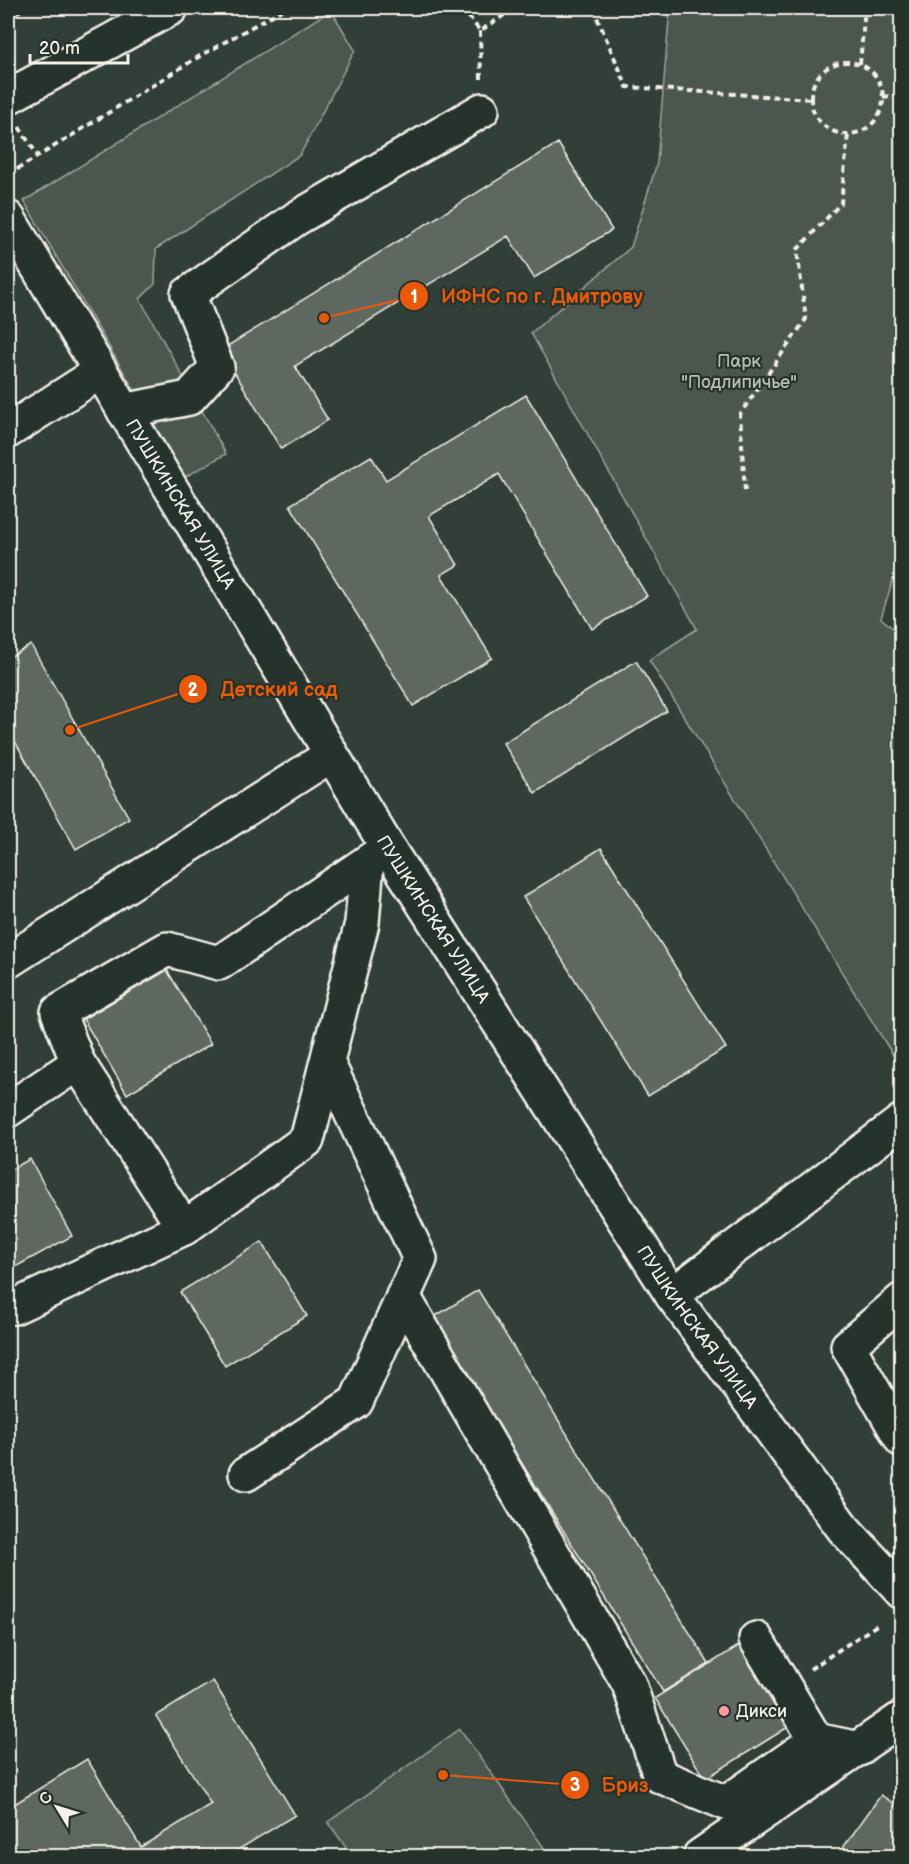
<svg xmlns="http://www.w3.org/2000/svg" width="909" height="1864" viewBox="0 0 909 1864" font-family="'Balsamiq Sans',sans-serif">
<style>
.green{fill:#4c564f;stroke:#a0a49c;stroke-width:1.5}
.building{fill:#5f6861;stroke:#f4f1e8;stroke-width:1.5}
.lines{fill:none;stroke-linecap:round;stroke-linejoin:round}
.minor-casing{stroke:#f4f1e8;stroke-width:38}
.major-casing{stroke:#f4f1e8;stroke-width:38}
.path{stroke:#f4f1e8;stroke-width:4;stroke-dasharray:6 4.5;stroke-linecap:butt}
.minor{stroke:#26332d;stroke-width:33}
.major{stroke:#26332d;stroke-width:33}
.poi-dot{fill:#ff9aa2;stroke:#26332d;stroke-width:2}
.labels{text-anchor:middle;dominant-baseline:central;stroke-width:4.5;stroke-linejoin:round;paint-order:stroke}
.park-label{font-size:18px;fill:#b9bbb2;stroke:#26332d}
.street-label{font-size:18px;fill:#f4f1e8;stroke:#26332d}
.poi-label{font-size:18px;fill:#f4f1e8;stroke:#26332d;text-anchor:start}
.leader{fill:none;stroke:#e8590c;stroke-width:2}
.callout-dot{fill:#e8590c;stroke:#26332d;stroke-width:2}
.mark-label{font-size:18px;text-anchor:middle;font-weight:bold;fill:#fff}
.callout-label{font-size:20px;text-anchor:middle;font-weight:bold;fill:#e8590c;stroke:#26332d;stroke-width:4.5;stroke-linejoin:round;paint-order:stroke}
</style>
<rect width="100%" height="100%" fill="#323e38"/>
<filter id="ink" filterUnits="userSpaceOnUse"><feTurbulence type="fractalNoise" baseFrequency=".0167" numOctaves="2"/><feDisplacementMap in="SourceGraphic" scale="12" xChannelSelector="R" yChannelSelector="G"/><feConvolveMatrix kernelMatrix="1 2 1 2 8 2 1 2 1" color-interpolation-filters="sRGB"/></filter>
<g filter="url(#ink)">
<path class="green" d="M670,8H901L902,551L881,618L902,636V1055L896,1060L649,660L697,629L531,333L631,247L657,163Z
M331,10L355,50L300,155L156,249L155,284L140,299L226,454L185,477L24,201Z
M460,1729L547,1852L541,1856H352L328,1822Z"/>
<path class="building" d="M558,143L612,230L534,278L508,236L295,366L328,420L281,449L221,350Z
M526,395L647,596L592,629L499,474L429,516L458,565L441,575L492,658L413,706L290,505L371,456L386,480Z
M31,645L129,818L76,849L8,729V658Z
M636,661L667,711L535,793L503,743Z
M601,848L726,1048L648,1096L523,897Z
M167,970L211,1044L127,1094L83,1019Z
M30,1159L72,1236L8,1271V1171Z
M262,1242L307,1316L225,1366L180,1292Z
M478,1290L709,1664L663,1692L432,1318Z
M743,1643L793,1724L705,1779L655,1698Z
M213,1681L295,1815L228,1856H8V1808L87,1759L141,1847L211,1804L156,1716Z
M881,1795L902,1809V1847L895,1856H837Z"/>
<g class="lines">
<defs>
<g id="minor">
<path id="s1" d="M8,218L388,848L672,1295L843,1528L902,1592"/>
<path d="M124,411L189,398L217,367L188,294L297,218L482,110"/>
<path d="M8,431L100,372"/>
<path d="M367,862L362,923L307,1140L184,1228L78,1063L58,1012L167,949L219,963L388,848"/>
<path d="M8,961L331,755"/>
<path d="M8,1110L78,1063"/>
<path d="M672,1295L902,1121"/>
<path d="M403,1296L629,1684L660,1776L726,1803L816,1740L859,1749"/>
<path d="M902,1300L848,1346L902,1440"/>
<path d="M8,1303L14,1307L184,1228"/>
<path d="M246,1474L356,1402L420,1259L327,1062"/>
<path d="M756,1639L816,1740"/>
<path d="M700,1856L902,1718"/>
</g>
<path id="major" d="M8,97L171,8"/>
</defs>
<use href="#minor" class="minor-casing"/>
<use href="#major" class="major-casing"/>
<path class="path" d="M462,8L480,31L515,8
M593,8L627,87L811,99
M8,18L24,8
M480,31L481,79
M811 98a36 36 0 1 1 72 0a36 36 0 1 1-72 0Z
M860,64L865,8
M883,97L902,94
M19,127L38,156
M8,175L195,59L285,8
M745,491L740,414L806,319L797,250L841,203L848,134
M810,1669L877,1625"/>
<use href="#minor" class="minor"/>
<use href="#major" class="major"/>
</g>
</g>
<circle class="poi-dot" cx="724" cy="1711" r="6"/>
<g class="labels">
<g class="park-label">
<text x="739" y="361">Парк<tspan x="739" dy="21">"Подлипичье"</tspan></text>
</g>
<g class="street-label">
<text stroke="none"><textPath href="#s1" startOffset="334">ПУШКИНСКАЯ УЛИЦА</textPath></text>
<text stroke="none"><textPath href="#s1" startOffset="820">ПУШКИНСКАЯ УЛИЦА</textPath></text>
<text stroke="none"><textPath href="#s1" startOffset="1306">ПУШКИНСКАЯ УЛИЦА</textPath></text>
</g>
<g class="poi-label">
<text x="736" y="1711">Дикси</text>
</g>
</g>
<path class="leader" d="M324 318L414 296M70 730L193 689M443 1775L575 1785"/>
<g class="callout-dot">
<circle cx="324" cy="318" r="6"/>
<circle cx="70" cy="730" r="6"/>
<circle cx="443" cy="1775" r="6"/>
<circle cx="414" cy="296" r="15"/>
<circle cx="193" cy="689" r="15"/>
<circle cx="575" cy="1785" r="15"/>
</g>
<g class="mark-label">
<text x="414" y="303">1</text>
<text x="193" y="696">2</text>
<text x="575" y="1791">3</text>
</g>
<g class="callout-label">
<text x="542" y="303">ИФНС по г. Дмитрову</text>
<text x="279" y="696">Детский сад</text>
<text x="625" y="1792">Бриз</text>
</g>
<rect width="909" height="1864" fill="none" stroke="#26332d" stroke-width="30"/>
<rect x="15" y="15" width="879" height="1834" fill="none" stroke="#f4f1e8" stroke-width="2" filter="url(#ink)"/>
<g transform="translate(57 1807) rotate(308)" stroke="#26332d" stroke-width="4.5" paint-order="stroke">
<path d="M0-4.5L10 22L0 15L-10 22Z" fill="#f4f1e8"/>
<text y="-9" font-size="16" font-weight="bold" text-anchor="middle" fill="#f4f1e8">С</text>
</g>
<path d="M30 54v9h98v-9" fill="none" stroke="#f4f1e8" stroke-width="3"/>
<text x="39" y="54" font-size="18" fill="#f4f1e8" stroke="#26332d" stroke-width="4.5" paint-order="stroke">20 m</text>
</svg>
